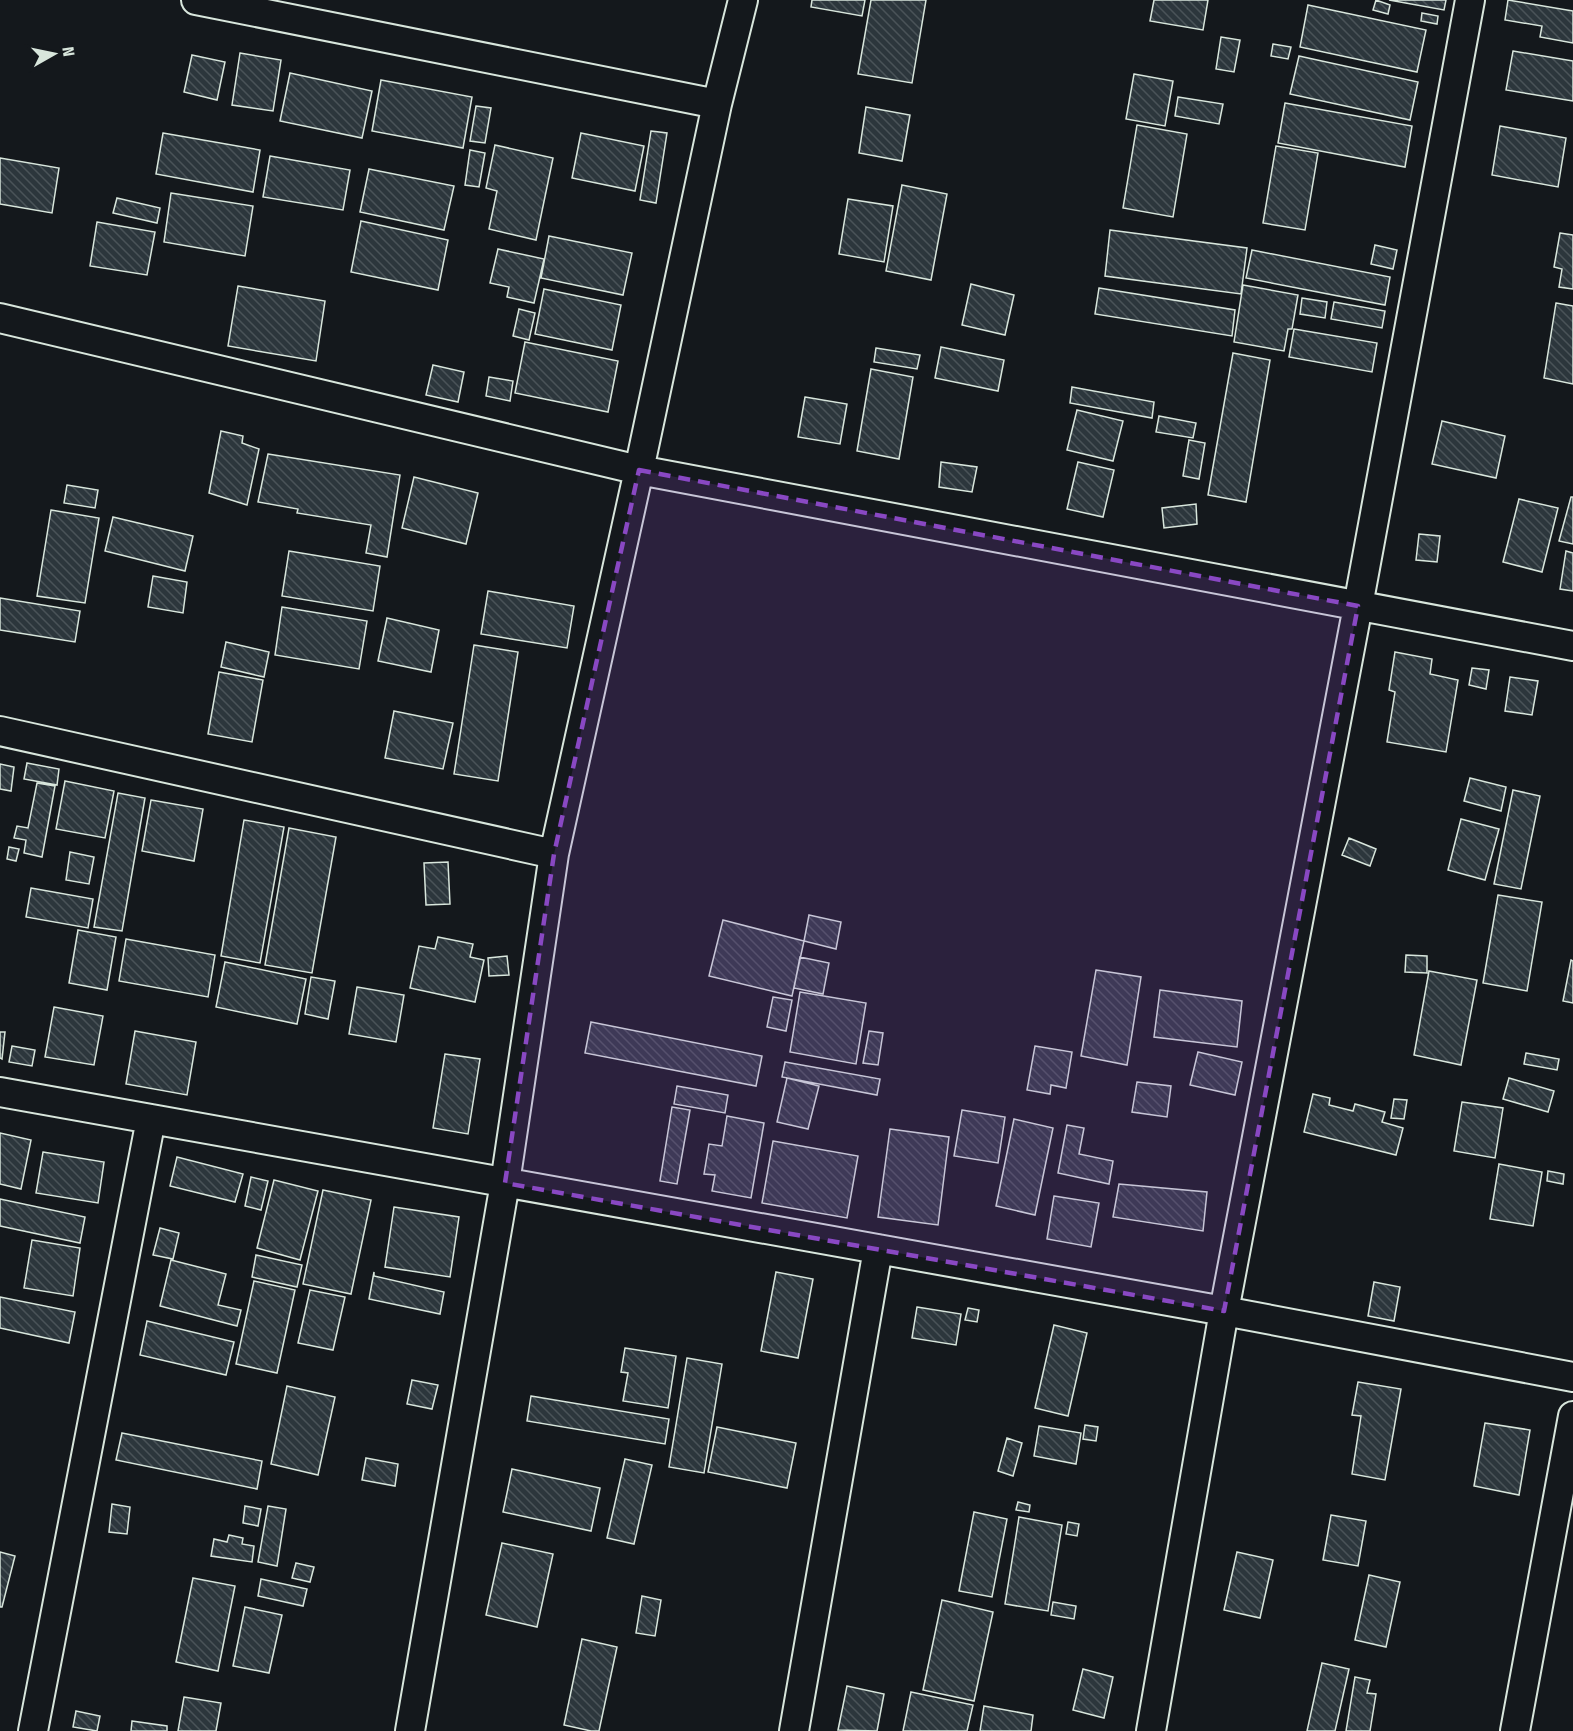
<svg xmlns="http://www.w3.org/2000/svg" width="1573" height="1731" viewBox="0 0 1573 1731" font-family="'Fira Sans Condensed',sans-serif">
<style>
.building{fill:url(#building-back-hatch);stroke:#d8e6dc;stroke-width:1.5}
.lines{fill:none;stroke-linecap:round;stroke-linejoin:round}
.minor-casing{stroke:#d8e6dc;stroke-width:32}
.minor{stroke:#14181c;stroke-width:28}
.marked{fill:#8948c3;fill-opacity:0.2;stroke:#8948c3;stroke-width:4.5;stroke-dasharray:12 8;stroke-linejoin:round}
</style>
<defs>
<pattern id="building-back-hatch" width="6" height="6" patternUnits="userSpaceOnUse" patternTransform="scale(1.5)"><rect width="6" height="6" fill="#2c363c"/><path d="M-1 5l2 2M0 0l6 6M5-1l2 2" fill="none" stroke="#4a5358"/></pattern>
</defs>
<rect width="100%" height="100%" fill="#14181c"/>
<path class="building" d="M812,0H865L862,16L811,7Z
M871,0H926L912,83L858,74Z
M1154,0H1208L1203,30L1150,21Z
M1376,0L1390,5L1388,14L1373,10Z
M1389,0H1446L1444,10Z
M1508,0L1573,11V43L1540,37L1542,26L1505,20Z
M1308,5L1426,30L1417,72L1300,47Z
M1422,13L1438,16L1437,24L1421,21Z
M1221,37L1240,40L1234,72L1216,69Z
M1273,44L1291,47L1288,59L1271,56Z
M1513,51L1573,61V101L1506,90Z
M240,53L281,60L273,111L232,105Z
M192,55L225,62L217,100L184,92Z
M1299,56L1418,82L1410,120L1290,94Z
M290,73L372,91L362,138L280,121Z
M1134,74L1173,81L1165,126L1126,119Z
M381,80L472,97L463,148L372,131Z
M1178,97L1223,104L1219,124L1175,116Z
M1285,103L1412,126L1405,167L1278,143Z
M476,106L491,108L485,143L470,141Z
M866,107L910,115L902,161L859,153Z
M1137,125L1187,134L1173,217L1123,208Z
M1500,126L1566,138L1558,187L1492,175Z
M651,131L667,133L656,203L640,200Z
M163,133L260,150L253,192L156,174Z
M581,133L644,146L635,191L572,178Z
M495,145L553,158L536,240L489,229L497,191L486,188Z
M1276,146L1318,153L1305,230L1263,223Z
M470,150L485,153L479,187L465,185Z
M270,156L350,170L343,210L263,197Z
M0,158L59,168L52,213L0,204Z
M369,169L454,186L444,230L360,212Z
M902,185L947,194L931,280L886,271Z
M171,193L253,206L245,256L164,242Z
M117,198L160,208L157,223L113,213Z
M848,199L893,206L884,262L839,254Z
M361,221L448,240L438,290L351,272Z
M97,222L155,232L147,275L90,266Z
M1110,230L1247,248L1241,294L1105,276Z
M1560,233L1573,235V289L1559,287L1562,269L1554,267Z
M549,236L632,253L623,295L541,278Z
M1375,245L1397,250L1393,269L1371,264Z
M498,249L544,259L534,303L507,297L509,287L490,283Z
M1252,250L1390,277L1385,305L1246,278Z
M971,284L1014,295L1005,335L962,325Z
M1243,285L1298,295L1292,329H1288L1284,351L1234,342Z
M238,286L325,301L316,361L228,346Z
M1099,288L1235,310L1232,336L1095,314Z
M544,289L621,305L612,350L535,334Z
M1302,298L1327,302L1325,318L1300,314Z
M1334,302L1385,311L1382,328L1331,319Z
M1556,303L1573,306V384L1544,378Z
M519,309L535,313L529,340L513,336Z
M1294,329L1377,343L1372,372L1289,357Z
M525,342L618,361L608,412L515,393Z
M941,347L1004,360L998,391L935,378Z
M876,348L920,355L917,369L874,362Z
M1233,353L1270,360L1246,502L1208,495Z
M433,365L464,372L458,402L426,395Z
M871,369L913,377L899,459L857,451Z
M489,377L513,381L510,401L486,396Z
M1072,387L1154,402L1152,418L1070,403Z
M805,397L847,404L840,444L798,437Z
M1077,410L1123,421L1113,461L1067,450Z
M1159,416L1196,423L1193,438L1156,432Z
M1442,421L1505,436L1496,478L1432,464Z
M221,431L243,436L242,443L259,449L247,505L209,493Z
M1189,440L1205,443L1199,479L1183,476Z
M268,454L400,475L387,557L366,553L371,525L297,513L298,509L258,502Z
M941,462L977,467L972,492L939,487Z
M1078,462L1114,470L1103,517L1067,509Z
M414,477L478,493L466,544L402,528Z
M67,485L98,490L95,508L64,503Z
M1571,497H1573V544L1559,541Z
M1519,499L1558,508L1542,572L1503,562Z
M1196,504L1197,524L1164,528L1162,508Z
M51,510L99,518L85,603L37,596Z
M113,517L193,536L185,571L105,551Z
M1419,534L1440,536L1437,562L1416,560Z
M289,551L380,566L373,611L282,596Z
M1566,551L1573,553V591L1560,589Z
M153,576L187,582L183,613L148,607Z
M488,591L574,606L567,648L481,634Z
M0,598L80,611L75,642L0,630Z
M282,607L367,621L359,669L275,655Z
M387,618L439,630L431,672L378,661Z
M226,642L269,652L264,677L221,667Z
M474,645L518,652L498,781L454,774Z
M1395,652L1432,659L1430,674L1458,680L1446,752L1387,742L1395,692L1389,690Z
M1472,668L1489,670L1486,689L1469,685Z
M219,672L263,680L252,742L208,734Z
M1510,677L1538,681L1532,715L1505,711Z
M394,711L453,723L443,769L385,758Z
M27,763L59,769L57,785L24,779Z
M0,764L14,767L11,791L0,789Z
M1470,778L1506,787L1501,811L1464,801Z
M65,781L114,791L105,838L56,829Z
M37,783L55,786L42,857L24,853L26,840L14,838L17,826L28,828Z
M1513,790L1540,796L1521,889L1494,884Z
M118,793L145,798L122,931L94,927Z
M151,800L203,809L194,861L142,851Z
M1461,819L1499,829L1485,880L1448,870Z
M244,820L284,827L260,963L221,956Z
M289,828L336,837L312,973L265,965Z
M1349,838L1376,849L1370,866L1342,855Z
M9,847L19,849L16,861L7,859Z
M70,852L94,857L89,884L66,880Z
M448,862L450,904L426,905L424,863Z
M31,888L93,899L88,928L26,917Z
M1498,895L1542,902L1527,991L1483,983Z
M809,915L841,922L836,949L804,941Z
M723,920L804,941L792,996L709,976Z
M78,930L116,937L107,990L69,983Z
M438,937L473,944L470,957L484,960L475,1002L410,988L419,946L435,949Z
M126,939L215,955L208,997L119,981Z
M1406,955L1427,956V973L1405,972Z
M507,956L509,975L489,976L488,958Z
M800,957L829,963L823,994L794,988Z
M1571,960L1573,961V1003L1563,1001Z
M225,962L306,979L297,1024L216,1007Z
M1096,970L1141,977L1127,1065L1081,1056Z
M1429,971L1477,980L1461,1065L1414,1055Z
M311,977L335,981L328,1019L305,1014Z
M357,987L404,995L396,1042L349,1034Z
M1160,990L1242,1001L1237,1047L1154,1037Z
M800,992L866,1003L856,1064L790,1052Z
M773,997L792,1000L786,1031L767,1027Z
M54,1007L103,1016L94,1065L45,1057Z
M591,1022L762,1056L756,1086L585,1053Z
M135,1031L196,1042L187,1095L126,1084Z
M869,1031L883,1033L878,1065L863,1063Z
M0,1032H5L2,1059L0,1058Z
M12,1046L35,1050L32,1066L9,1062Z
M1035,1046L1072,1052L1066,1088L1051,1085L1050,1094L1027,1090Z
M1198,1052L1242,1062L1235,1095L1190,1085Z
M1526,1053L1559,1059L1557,1070L1524,1064Z
M445,1054L480,1059L468,1134L433,1128Z
M785,1062L880,1079L877,1095L782,1077Z
M787,1078L819,1086L808,1129L777,1122Z
M1509,1078L1554,1091L1548,1112L1503,1099Z
M1137,1082L1171,1086L1167,1117L1132,1112Z
M677,1086L728,1095L725,1113L674,1104Z
M1313,1094L1330,1098L1329,1105L1353,1111L1355,1104L1385,1112L1382,1122L1403,1128L1396,1155L1304,1132Z
M1394,1099L1407,1100L1404,1119L1391,1118Z
M1462,1102L1503,1108L1495,1158L1454,1151Z
M672,1107L690,1110L677,1184L660,1181Z
M962,1110L1005,1117L998,1163L954,1156Z
M727,1116L764,1123L751,1198L712,1191L715,1175L704,1174L709,1144L722,1146Z
M1014,1119L1053,1128L1035,1215L996,1206Z
M1067,1125L1084,1128L1079,1154L1113,1161L1109,1184L1058,1173Z
M890,1129L949,1137L938,1225L878,1217Z
M0,1133L31,1140L21,1189L0,1184Z
M773,1141L858,1156L847,1218L762,1203Z
M43,1152L104,1162L98,1203L36,1193Z
M177,1157L243,1174L235,1202L170,1186Z
M1499,1164L1542,1172L1533,1226L1490,1219Z
M1548,1171L1564,1174L1563,1184L1547,1181Z
M251,1177L268,1181L261,1210L245,1206Z
M274,1180L318,1191L300,1260L257,1248Z
M1119,1184L1207,1192L1203,1231L1113,1217Z
M323,1190L371,1200L351,1294L303,1284Z
M1054,1196L1099,1203L1091,1247L1047,1239Z
M0,1199L85,1217L80,1243L0,1226Z
M394,1207L459,1217L450,1277L385,1267Z
M160,1228L179,1233L173,1259L153,1255Z
M32,1240L80,1248L73,1296L24,1288Z
M256,1255L302,1265L297,1287L252,1277Z
M171,1260L226,1274L218,1305L241,1310L237,1326L160,1306Z
M374,1272V1276L444,1292L440,1314L369,1299Z
M776,1272L813,1279L798,1358L761,1351Z
M254,1281L295,1290L277,1373L236,1364Z
M1374,1282L1400,1287L1394,1321L1368,1316Z
M310,1290L345,1297L333,1350L298,1343Z
M0,1297L75,1312L69,1343L0,1328Z
M917,1307L961,1314L956,1345L912,1338Z
M968,1308L979,1310L977,1322L965,1320Z
M147,1321L234,1342L226,1375L140,1355Z
M1054,1325L1087,1333L1068,1416L1035,1408Z
M625,1348L676,1356L668,1408L623,1401L628,1373L621,1372Z
M687,1358L722,1364L704,1473L669,1467Z
M412,1380L438,1385L432,1409L407,1404Z
M1358,1382L1401,1389L1385,1480L1352,1474L1361,1416L1352,1415Z
M287,1386L335,1397L318,1475L271,1464Z
M531,1396L669,1419L665,1444L527,1421Z
M1485,1423L1530,1430L1519,1495L1474,1486Z
M1085,1425L1098,1427L1096,1441L1083,1439Z
M1039,1426L1081,1433L1076,1464L1034,1456Z
M717,1427L796,1443L787,1488L708,1472Z
M122,1433L262,1461L257,1489L116,1460Z
M1007,1438L1022,1443L1013,1476L998,1471Z
M366,1458L398,1464L395,1486L362,1480Z
M625,1459L652,1465L634,1544L607,1538Z
M512,1469L600,1488L591,1531L503,1512Z
M1018,1502L1030,1505L1029,1512L1016,1510Z
M112,1504L130,1507L127,1534L109,1532Z
M245,1506L261,1509L258,1526L243,1523Z
M268,1506L286,1509L277,1566L258,1562Z
M974,1512L1007,1519L992,1597L959,1591Z
M1331,1515L1366,1521L1358,1566L1323,1560Z
M1019,1517L1062,1525L1048,1611L1005,1604Z
M1068,1522L1079,1524L1077,1536L1066,1534Z
M229,1535L243,1538L242,1544L254,1546L252,1562L211,1556L214,1539L227,1542Z
M502,1543L553,1554L537,1627L486,1615Z
M0,1552L15,1556L2,1607H0Z
M1237,1552L1273,1560L1260,1618L1224,1610Z
M296,1563L314,1567L310,1582L292,1578Z
M1369,1575L1400,1582L1386,1647L1355,1640Z
M193,1578L235,1586L218,1671L176,1662Z
M261,1579L307,1589L303,1606L258,1596Z
M642,1596L661,1600L655,1636L636,1633Z
M942,1600L993,1612L974,1701L923,1690Z
M1053,1602L1076,1606L1074,1619L1051,1615Z
M245,1607L282,1615L269,1673L233,1666Z
M582,1639L617,1647L599,1731H591L564,1725Z
M1322,1663L1349,1669L1335,1731H1307Z
M1083,1669L1113,1677L1104,1718L1073,1710Z
M1355,1677L1370,1680L1367,1693L1376,1694L1370,1731H1346Z
M847,1686L884,1694L877,1731L838,1730Z
M911,1692L973,1705L967,1731H903Z
M184,1697L221,1703L216,1731H178Z
M984,1706L1033,1715L1031,1731H980Z
M76,1711L100,1716L97,1731L73,1727Z
M132,1721L167,1726V1731H131Z"/>
<g class="lines">
<defs>
<path id="minor" d="M196,0L717,104
M0,318L639,470L1573,646
M0,731L554,854
M0,1092L1224,1311L1573,1377
M33,1731L151,1119
M410,1731L505,1183L554,854L639,470L717,104L743,0
M794,1731L878,1249
M1151,1731L1224,1311L1358,606L1470,0
M1515,1731L1573,1416"/>
</defs>
<use href="#minor" class="minor-casing"/>
<use href="#minor" class="minor"/>
</g>
<path class="marked" d="M639,470L1358,606L1224,1311L505,1183L554,854Z"/>
<g transform="translate(54 54) rotate(81)" stroke="#14181c" stroke-width="4.5" paint-order="stroke">
<path d="M0-4.5L10 22L0 15L-10 22Z" fill="#d8e6dc"/>
<text y="-9" font-size="16" font-weight="bold" text-anchor="middle" fill="#d8e6dc">N</text>
</g>
</svg>
